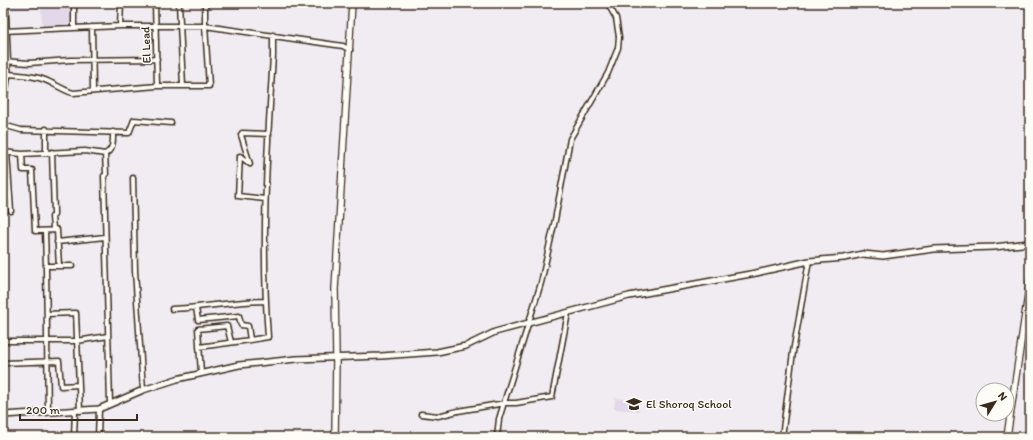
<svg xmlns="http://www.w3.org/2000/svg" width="1033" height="440" viewBox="0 0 1033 440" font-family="Itim,sans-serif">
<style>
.built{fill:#e3d8ea}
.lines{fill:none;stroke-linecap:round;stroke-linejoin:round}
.minor-casing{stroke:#3b2a1e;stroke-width:7}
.tertiary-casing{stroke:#3b2a1e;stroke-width:8}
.secondary-casing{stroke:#3b2a1e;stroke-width:8}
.minor{stroke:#fdfcf7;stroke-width:4}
.tertiary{stroke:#fdfcf7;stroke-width:5}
.secondary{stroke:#fdfcf7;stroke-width:5.5}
.labels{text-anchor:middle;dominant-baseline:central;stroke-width:3;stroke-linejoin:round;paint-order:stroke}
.street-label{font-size:12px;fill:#3b2a1e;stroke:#fdfcf7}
.poi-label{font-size:12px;fill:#3b2a1e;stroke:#fdfcf7;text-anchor:start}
</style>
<rect width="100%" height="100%" fill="#f1ecf1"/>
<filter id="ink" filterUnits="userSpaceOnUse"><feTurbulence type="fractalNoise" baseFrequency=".025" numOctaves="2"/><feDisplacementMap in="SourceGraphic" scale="8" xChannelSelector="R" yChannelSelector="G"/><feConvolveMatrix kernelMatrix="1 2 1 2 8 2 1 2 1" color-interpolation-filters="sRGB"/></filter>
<g filter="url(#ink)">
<path class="built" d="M11,3H72L71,26L42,27L41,8L11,10Z
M615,398L640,401L639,411L614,409Z"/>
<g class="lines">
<defs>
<path id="minor" d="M74,3V28
M155,3L157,86
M179,3L183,86
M120,26L121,3
M92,27L93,91
M3,31L120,26H205L343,46L350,50
M3,61L29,63L70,60L157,59
M8,74C20,75 33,75 45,80C55,84 63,90 73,93L157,86H209L205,26V3
M3,125L21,130L129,133L134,120L171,123
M3,152L22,154L85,151L105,154C114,149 113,141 113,132
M46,152V129
M52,152L54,213V215L52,217L53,228L57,230L59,266
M7,153L11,211
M22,154L23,170H32L35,231L57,230
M105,154L106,174L104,176L110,403
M133,178L135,271L143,390
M265,199L238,196L240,156L250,164L241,135L242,133L269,134
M45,231C47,291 47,351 48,412
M57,242L105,237
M46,266H72
M196,308L198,320L239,316L241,325L248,326L250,340L268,337C261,243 267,150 273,56V35
M172,309C203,308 234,301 265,301
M47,314L76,313L80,411
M3,341H77L108,336
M199,347L250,340
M3,363L59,361L61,386L79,385
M201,373L198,329L227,326L231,342
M421,414L438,416L458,411L505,403H516L552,397L568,313
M74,437L75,411
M98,437L99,409
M497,437L499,419L541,283L555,220L570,139L608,73L618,48L619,37L616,18L608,4
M782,437L793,352L809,261"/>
<path id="tertiary" d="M3,103L8,74L5,3
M3,415L99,409L143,390L177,379L239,365L296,359L381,356L437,352L466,346L495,332L629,296L756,273L809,261L844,258L863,254L883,256L934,249L994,247L1030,243"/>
<path id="secondary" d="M335,437L336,358L335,289L352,3
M1007,437L1030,281"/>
</defs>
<use href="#minor" class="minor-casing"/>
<use href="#tertiary" class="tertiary-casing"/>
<use href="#secondary" class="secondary-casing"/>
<use href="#minor" class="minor"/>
<use href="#tertiary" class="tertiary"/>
<use href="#secondary" class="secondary"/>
</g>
</g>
<defs>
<symbol id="school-bare" viewBox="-9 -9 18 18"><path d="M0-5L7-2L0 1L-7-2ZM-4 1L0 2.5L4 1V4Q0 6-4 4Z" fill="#3b2a1e" stroke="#fdfcf7" stroke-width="2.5" paint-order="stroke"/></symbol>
</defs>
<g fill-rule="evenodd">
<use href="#school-bare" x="623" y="393" width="22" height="22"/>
</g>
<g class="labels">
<g class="street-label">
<text transform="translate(146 45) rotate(-92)">El Lead</text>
</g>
<g class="poi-label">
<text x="646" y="404">El Shoroq School</text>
</g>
</g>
<rect width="1033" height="440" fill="none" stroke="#fdfcf7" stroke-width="16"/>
<rect x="8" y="8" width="1017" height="424" fill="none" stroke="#3b2a1e" stroke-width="1.5" filter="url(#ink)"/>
<g transform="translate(995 402) rotate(53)"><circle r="19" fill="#fdfcf7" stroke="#afa8a0"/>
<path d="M0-3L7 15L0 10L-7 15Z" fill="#3b2a1e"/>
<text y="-6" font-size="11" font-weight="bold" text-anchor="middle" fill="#3b2a1e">N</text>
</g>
<path d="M20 414v6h117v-6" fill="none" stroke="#3b2a1e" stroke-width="2"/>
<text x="26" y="414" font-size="12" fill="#3b2a1e" stroke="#fdfcf7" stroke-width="3" paint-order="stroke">200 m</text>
</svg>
